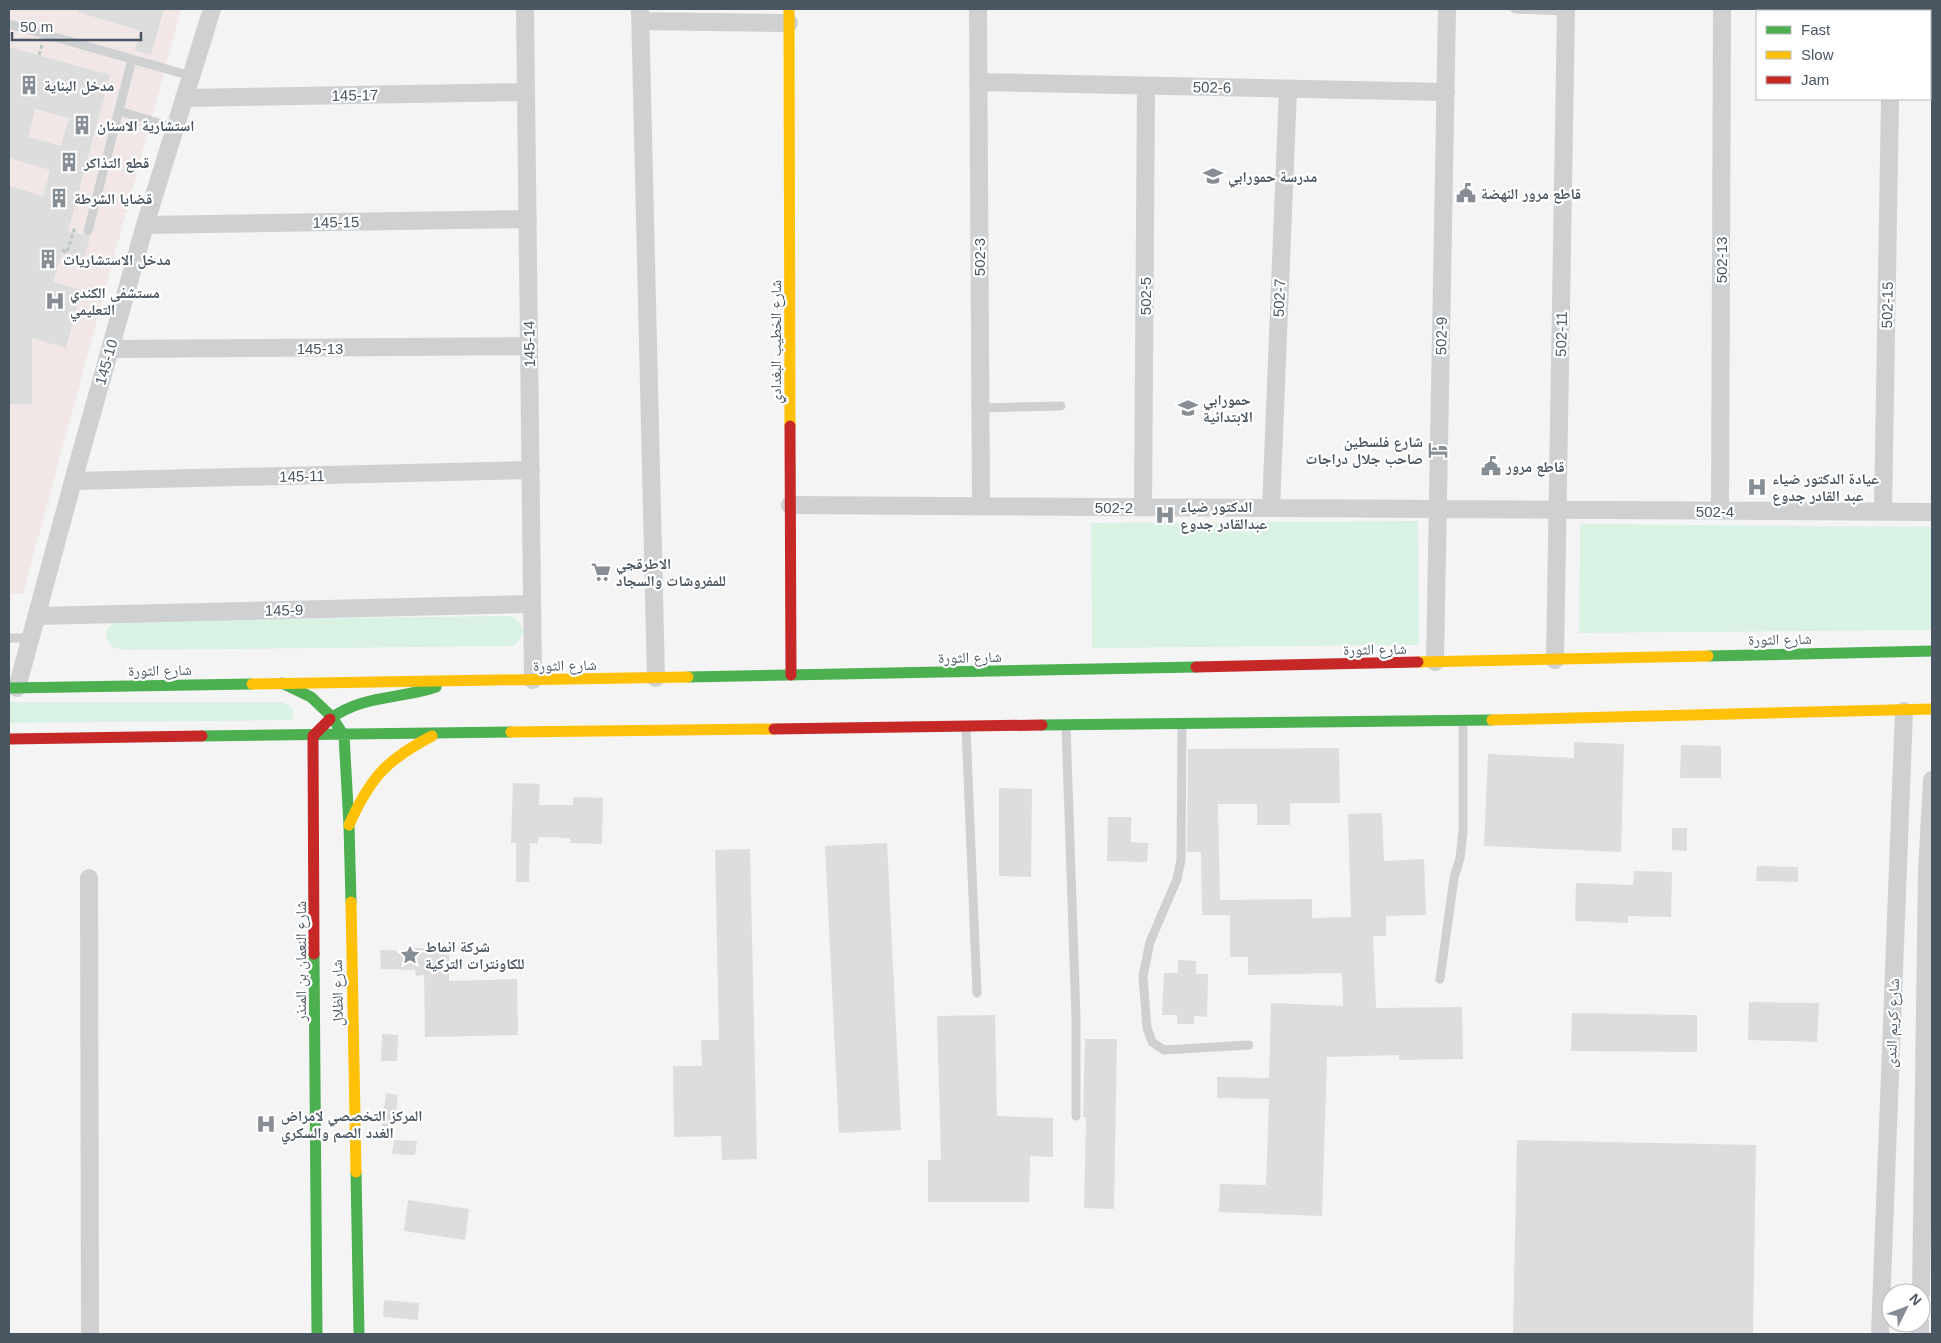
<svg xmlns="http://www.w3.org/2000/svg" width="1941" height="1343" viewBox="0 0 1941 1343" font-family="Helvetica,'Noto Naskh Arabic',sans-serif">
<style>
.medical{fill:#f1e7e6}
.green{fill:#d9f2e3}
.building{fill:#ddddde;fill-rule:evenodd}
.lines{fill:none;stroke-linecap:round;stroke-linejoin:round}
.path{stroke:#bcc7c4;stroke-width:3;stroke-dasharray:4 2.5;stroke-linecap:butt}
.lane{stroke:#ced0d2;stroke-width:9}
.street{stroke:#ced0d2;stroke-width:18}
.fast{stroke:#4caf50;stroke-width:11}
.slow{stroke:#ffc107;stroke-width:11}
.jam{stroke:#c62828;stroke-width:11}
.labels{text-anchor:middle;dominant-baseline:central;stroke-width:4.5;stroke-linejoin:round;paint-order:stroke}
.poi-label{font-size:15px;font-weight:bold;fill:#4a5661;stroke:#fff;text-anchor:start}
.street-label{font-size:15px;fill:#4a5661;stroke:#fff}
</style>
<rect width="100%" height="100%" fill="#f4f4f4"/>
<path class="medical" d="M9,9H181L23,594H9Z"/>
<path class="green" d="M1418,521L1419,645L1092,648L1091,523Z
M1580,524L1932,527V630L1579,633Z
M511,616L518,620L524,632L514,646L125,650L114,648L106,639L107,629L116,621Z
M9,702H280L289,705L294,712L292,720L9,723Z"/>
<path class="building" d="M79,9H164L151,55L135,50L141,31L78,12Z
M9,47L110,75L68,231L90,237L84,260L62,254L53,282L81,290L66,348L32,338V404H9V186L43,196L50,170L9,158ZM35,109L69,118L61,146L28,137Z
M1574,742L1624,744L1621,852L1484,846L1488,754L1574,758Z
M1681,745L1721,746V778H1680Z
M1339,748L1340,803H1290V825H1257V804H1218L1220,900L1312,899V918L1351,917L1348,814L1382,813L1384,861L1424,859L1426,915L1386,916V936H1373L1376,1008L1462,1007L1463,1059L1399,1060V1055L1327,1057L1322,1216L1219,1212L1220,1184L1266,1185L1269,1099L1217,1098V1077L1269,1078L1271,1003L1343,1006L1342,973L1248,975V957H1230V915H1202L1201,852H1187L1188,749Z
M513,783L540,784L539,805H573V797L603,798L602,844L570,843V838L538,837V844L530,843L529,882H516V843H511Z
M999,788L1032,789L1031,877L999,876Z
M1108,817H1131V842L1148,843L1147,862L1107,861Z
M1672,828H1687V851L1672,850Z
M887,843L901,1130L839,1133L825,846Z
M750,849L757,1159L722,1160L721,1136L674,1137L673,1066H702L701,1040H719L715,850Z
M1757,866L1798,867V882L1756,881Z
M1634,871L1672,872L1671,917L1628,916V923L1575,921L1576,883L1633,885Z
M415,948H449V981L517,979L518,1035L425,1037L424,975L416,976L415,970L381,969L380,950L415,951Z
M1178,960L1196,961V974H1208L1207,1017L1194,1016V1024H1177V1015H1162L1164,973H1178Z
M1749,1002L1819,1003L1817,1042L1748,1040Z
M1572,1013L1697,1015V1052L1571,1051Z
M995,1015L997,1116L1053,1118V1157L1030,1156L1029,1202H928V1160H941L937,1016Z
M382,1034L398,1035L397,1061H381Z
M1085,1039H1117L1114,1209L1084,1208L1086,1117H1083Z
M386,1093L398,1095L393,1136L380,1135Z
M394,1140L417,1141L415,1155L392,1154Z
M1517,1140L1756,1145L1753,1334H1513Z
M408,1200L469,1209L465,1240L404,1231Z
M384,1300L419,1303L418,1320L383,1317Z"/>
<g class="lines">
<path class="path" d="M39,55L42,45
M62,250L67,252L75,227"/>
<path class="lane" d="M1515,9L1566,11
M9,24L191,76
M119,111L175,128
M88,231L132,59
M980,408L1061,406
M9,638H31
M1182,726L1181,860L1177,879L1150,942L1143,976L1147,1028L1152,1042L1164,1050L1249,1045
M1066,727L1076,1018V1116
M966,728L977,993
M1440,979L1454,878L1460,858L1463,831V724"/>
<path class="street" d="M525,9L533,680
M640,9L656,678
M978,9L981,506
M1892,11V9
M640,21L789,23
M978,82L1446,92
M184,98L526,92
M145,225L528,219
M110,349L529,346
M73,481L531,470
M790,505L1932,512
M1143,507L1146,86
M1271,508L1288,89
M1720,511L1722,9
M1883,511L1890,99
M37,616L532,604
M1555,660L1566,9
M1435,662L1447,9
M17,688L73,481L145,225L212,9
M89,878L90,1334
M1921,1293L1927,871L1932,780
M1880,1334L1904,711
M1920,1334V1323"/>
<path class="fast" d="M1708,656L1932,651
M688,677L1196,667
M282,683L311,697L332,717L344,736L349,825L351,902
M9,688L252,684
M330,719C361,695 401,699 436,687
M1042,725L1492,720
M202,736L511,732
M314,954L317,1334
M356,1172L359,1334"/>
<path class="slow" d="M789,9L790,426
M1418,662L1708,656
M252,684L688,677
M1492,720L1932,709
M511,732L774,729
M349,825C370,778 386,760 432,736
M351,902L356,1172"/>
<path class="jam" d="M790,426L791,675
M1196,667L1418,662
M774,729L1042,725
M9,739L202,736
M314,954L313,736L330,719"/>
</g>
<defs>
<symbol id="building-bare" viewBox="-9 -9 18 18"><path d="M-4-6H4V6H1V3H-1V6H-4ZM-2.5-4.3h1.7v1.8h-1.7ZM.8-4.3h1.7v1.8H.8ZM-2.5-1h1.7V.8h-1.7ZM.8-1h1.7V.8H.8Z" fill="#868d94" stroke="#fff" stroke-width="2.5" paint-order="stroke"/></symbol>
<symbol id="school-bare" viewBox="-9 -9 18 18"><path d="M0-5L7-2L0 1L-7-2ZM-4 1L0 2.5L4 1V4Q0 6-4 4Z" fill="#868d94" stroke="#fff" stroke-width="2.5" paint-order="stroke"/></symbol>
<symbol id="civic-bare" viewBox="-9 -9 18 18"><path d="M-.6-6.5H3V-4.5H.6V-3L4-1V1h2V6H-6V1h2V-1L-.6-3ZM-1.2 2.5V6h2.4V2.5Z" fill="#868d94" stroke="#fff" stroke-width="2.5" paint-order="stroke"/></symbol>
<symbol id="hospital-bare" viewBox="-9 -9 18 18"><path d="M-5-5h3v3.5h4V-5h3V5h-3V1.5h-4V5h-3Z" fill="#868d94" stroke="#fff" stroke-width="2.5" paint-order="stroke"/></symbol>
<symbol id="hotel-bare" viewBox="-9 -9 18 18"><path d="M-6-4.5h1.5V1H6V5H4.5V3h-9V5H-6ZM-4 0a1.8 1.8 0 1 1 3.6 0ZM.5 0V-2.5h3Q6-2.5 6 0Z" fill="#868d94" stroke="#fff" stroke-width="2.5" paint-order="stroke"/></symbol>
<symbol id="supermarket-bare" viewBox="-9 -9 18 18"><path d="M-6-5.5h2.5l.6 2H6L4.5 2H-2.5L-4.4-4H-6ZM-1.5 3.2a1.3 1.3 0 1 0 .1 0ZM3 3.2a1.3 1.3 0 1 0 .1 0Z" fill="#868d94" stroke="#fff" stroke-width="2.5" paint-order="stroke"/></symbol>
<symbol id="sight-bare" viewBox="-9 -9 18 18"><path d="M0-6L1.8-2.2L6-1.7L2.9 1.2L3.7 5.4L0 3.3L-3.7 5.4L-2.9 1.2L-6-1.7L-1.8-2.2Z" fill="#868d94" stroke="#fff" stroke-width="2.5" paint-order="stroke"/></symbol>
</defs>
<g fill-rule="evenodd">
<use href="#building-bare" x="15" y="71" width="28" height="28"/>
<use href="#building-bare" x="68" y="111" width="28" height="28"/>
<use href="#building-bare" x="55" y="148" width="28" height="28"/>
<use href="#school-bare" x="1199" y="162" width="28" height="28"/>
<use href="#civic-bare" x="1452" y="179" width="28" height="28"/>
<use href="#building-bare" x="45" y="184" width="28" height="28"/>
<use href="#building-bare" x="34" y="245" width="28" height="28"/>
<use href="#hospital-bare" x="41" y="287" width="28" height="28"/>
<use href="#school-bare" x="1174" y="394" width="28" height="28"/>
<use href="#hotel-bare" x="1424" y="436" width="28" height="28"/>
<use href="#civic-bare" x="1477" y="452" width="28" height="28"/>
<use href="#hospital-bare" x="1743" y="473" width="28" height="28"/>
<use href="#hospital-bare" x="1151" y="501" width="28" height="28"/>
<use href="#supermarket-bare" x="587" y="558" width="28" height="28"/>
<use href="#sight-bare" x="396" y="941" width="28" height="28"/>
<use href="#hospital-bare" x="252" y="1110" width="28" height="28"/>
</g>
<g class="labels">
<g class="poi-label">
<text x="44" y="85">مدخل البناية</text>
<text x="97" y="125">استشارية الاسنان</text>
<text x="84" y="162">قطع التذاكر</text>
<text x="1228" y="176">مدرسة حمورابي</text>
<text x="1481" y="193">قاطع مرور النهضة</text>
<text x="74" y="198">قضايا الشرطة</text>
<text x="63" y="259">مدخل الاستشاريات</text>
<text x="70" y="292">مستشفى الكندي<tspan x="70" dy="17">التعليمي</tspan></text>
<text x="1203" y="399">حمورابي<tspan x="1203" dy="17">الابتدائية</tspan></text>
<text x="1423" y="441" text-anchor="end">شارع فلسطين<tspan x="1423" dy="17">صاحب جلال دراجات</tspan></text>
<text x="1506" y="466">قاطع مرور</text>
<text x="1772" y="478">عيادة الدكتور ضياء<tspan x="1772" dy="17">عبد القادر جدوع</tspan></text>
<text x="1180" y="506">الدكتور ضياء<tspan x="1180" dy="17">عبدالقادر جدوع</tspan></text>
<text x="616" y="563">الاطرقجي<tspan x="616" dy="17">للمفروشات والسجاد</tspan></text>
<text x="425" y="946">شركة انماط<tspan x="425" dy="17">للكاونترات التركية</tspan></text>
<text x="281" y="1115">المركز التخصصي لامراض<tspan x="281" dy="17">الغدد الصم والسكري</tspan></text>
</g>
<g class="street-label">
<text transform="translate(1212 87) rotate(1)">502-6</text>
<text transform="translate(355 95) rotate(-1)">145-17</text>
<text transform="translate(336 222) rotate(-1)">145-15</text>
<text transform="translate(979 257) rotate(-90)">502-3</text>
<text transform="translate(1721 260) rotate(-90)">502-13</text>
<text transform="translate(1145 296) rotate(-90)">502-5</text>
<text transform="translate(1279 298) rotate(-88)">502-7</text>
<text transform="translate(1887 305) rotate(-89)">502-15</text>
<text transform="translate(1561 334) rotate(-89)">502-11</text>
<text transform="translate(1441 336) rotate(-89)">502-9</text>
<text transform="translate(775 342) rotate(-90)">شارع الخطيب البغدادي</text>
<text transform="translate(529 344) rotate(-91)">145-14</text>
<text x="320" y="348">145-13</text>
<text transform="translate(106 362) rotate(-74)">145-10</text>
<text transform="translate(302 476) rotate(-1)">145-11</text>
<text x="1114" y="507">502-2</text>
<text x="1715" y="511">502-4</text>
<text transform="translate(284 610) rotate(-1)">145-9</text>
<text transform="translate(1780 639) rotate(-1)">شارع الثورة</text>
<text transform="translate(1375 649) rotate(-1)">شارع الثورة</text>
<text transform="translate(970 657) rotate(-1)">شارع الثورة</text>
<text transform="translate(565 665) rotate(-1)">شارع الثورة</text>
<text transform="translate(160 670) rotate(-1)">شارع الثورة</text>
<text transform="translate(300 961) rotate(-90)">شارع النعمان بن المنذر</text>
<text transform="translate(337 993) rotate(-91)">شارع الظلال</text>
<text transform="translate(1892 1023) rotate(-88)">شارع كريم الندى</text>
</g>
</g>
<rect width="1941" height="1343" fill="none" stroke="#4a5661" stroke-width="20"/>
<rect x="1756" y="10" width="175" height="90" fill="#ffffff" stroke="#b7bbc0"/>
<rect x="1766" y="26" width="25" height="8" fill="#4caf50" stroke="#b7bbc0"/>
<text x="1801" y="35" font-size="15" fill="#4a5661">Fast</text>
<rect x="1766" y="51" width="25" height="8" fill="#ffc107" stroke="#b7bbc0"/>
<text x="1801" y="60" font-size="15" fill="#4a5661">Slow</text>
<rect x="1766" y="76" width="25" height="8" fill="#c62828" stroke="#b7bbc0"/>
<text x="1801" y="85" font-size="15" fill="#4a5661">Jam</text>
<g transform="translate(1906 1308) rotate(48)"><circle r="24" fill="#ffffff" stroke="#b7bbc0"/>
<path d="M0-4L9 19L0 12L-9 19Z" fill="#868d94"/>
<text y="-8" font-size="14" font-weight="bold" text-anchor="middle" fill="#4a5661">N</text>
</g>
<path d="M12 32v8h129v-8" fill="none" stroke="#4a5661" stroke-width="2.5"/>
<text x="20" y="32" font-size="15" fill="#4a5661" stroke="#ffffff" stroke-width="4" paint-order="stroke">50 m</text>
</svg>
